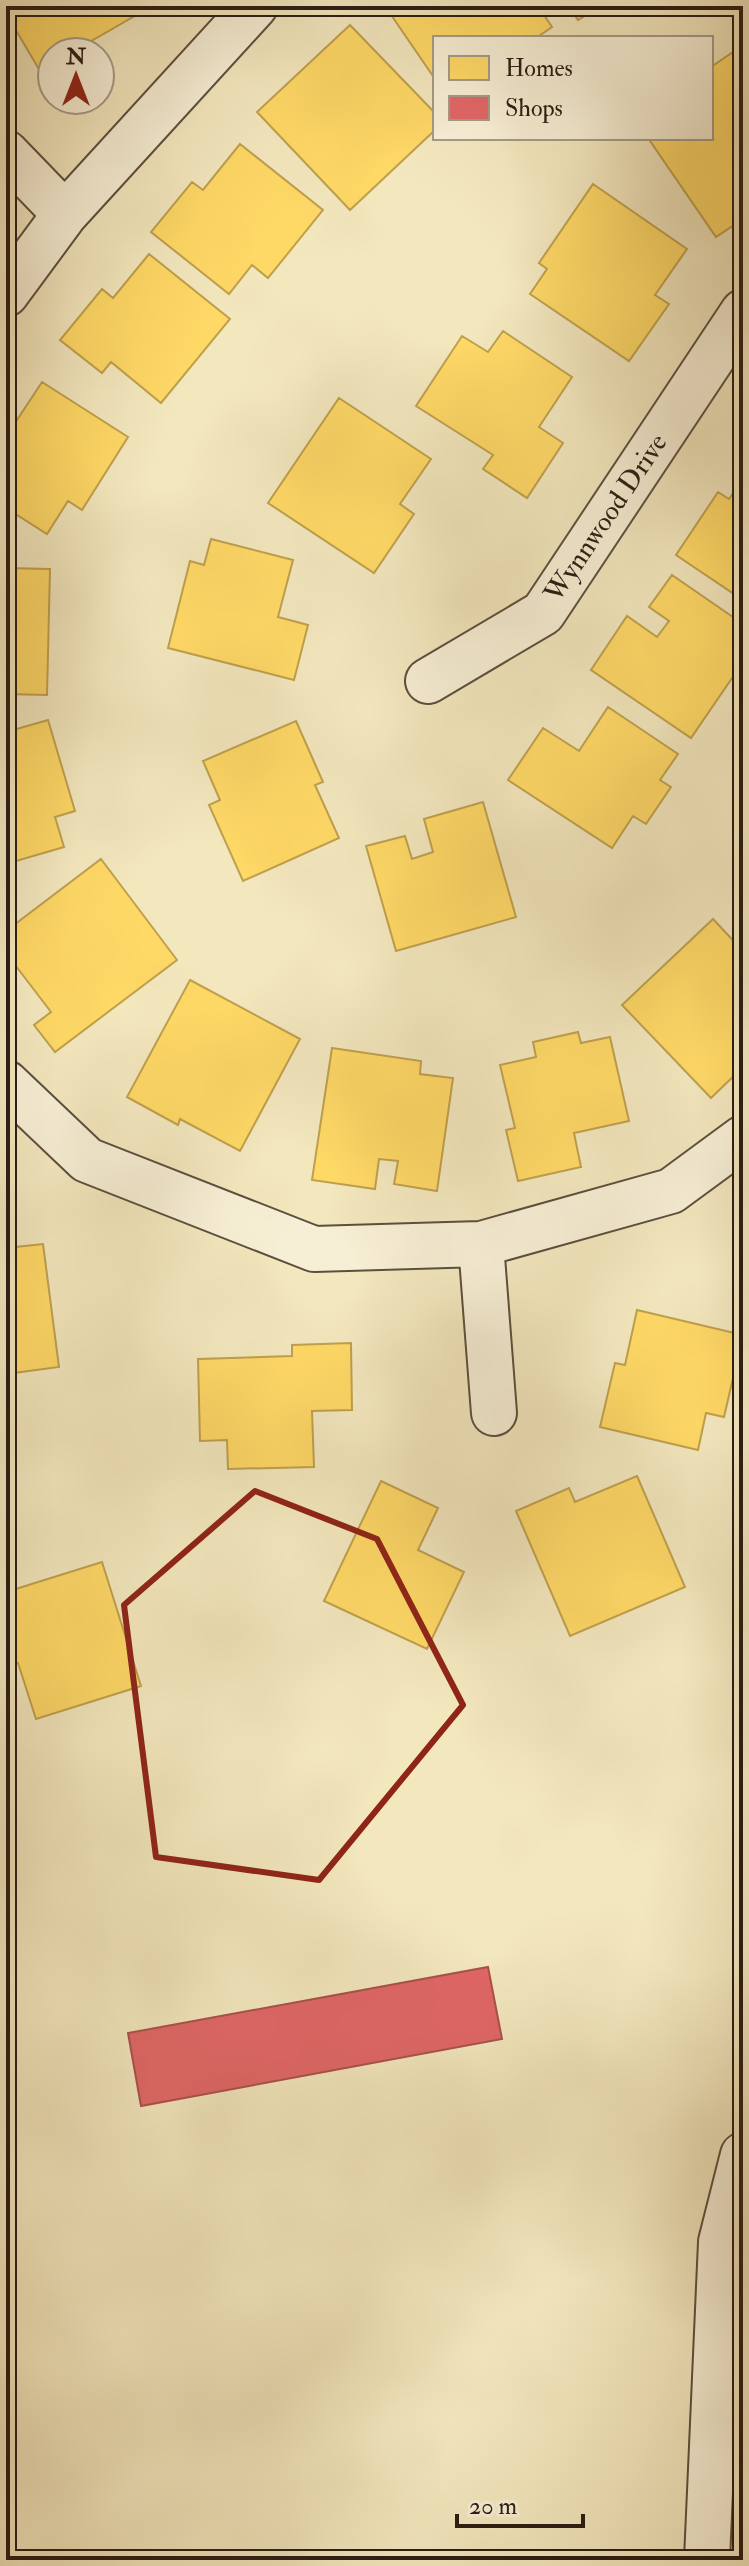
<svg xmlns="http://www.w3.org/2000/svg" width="749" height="2566" viewBox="0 0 749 2566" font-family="'IM FELL Double Pica',serif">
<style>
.homes{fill:#ffd966;stroke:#bfa04d;stroke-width:2}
.shops{fill:#e06666;stroke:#a9504d;stroke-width:2}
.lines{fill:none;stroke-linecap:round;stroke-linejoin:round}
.minor-casing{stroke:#5c4f3e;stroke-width:48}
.minor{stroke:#f7efd5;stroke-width:44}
.marked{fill:none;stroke:#8f2418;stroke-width:6;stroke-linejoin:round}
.labels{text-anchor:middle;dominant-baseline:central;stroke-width:8;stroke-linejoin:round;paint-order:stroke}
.street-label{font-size:28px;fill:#2a1c14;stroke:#f7efd5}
</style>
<rect width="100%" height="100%" fill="#f3e7be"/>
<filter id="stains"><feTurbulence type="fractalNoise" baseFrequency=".0025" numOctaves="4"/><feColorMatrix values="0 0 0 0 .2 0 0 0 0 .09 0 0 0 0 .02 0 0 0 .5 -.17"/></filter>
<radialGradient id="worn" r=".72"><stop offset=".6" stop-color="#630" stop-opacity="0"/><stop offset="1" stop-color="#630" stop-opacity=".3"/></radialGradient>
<path class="homes" d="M6,6H152L72,52H52V64L40,71L17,32L14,34L6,21Z
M385,6H538L552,27L536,38H435V79Z
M569,6H600L578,20Z
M350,25L435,113V130L350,210L257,112Z
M739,48L743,54V219L716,237L648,138H711V67Z
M240,144L323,210L268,278L252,265L229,294L151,232L192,182L203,190Z
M593,184L687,249L655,295L669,304L629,361L530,294L547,269L539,263Z
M149,254L230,319L161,403L111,362L102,373L60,340L102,289L113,298Z
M503,331L572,377L539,427L563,443L527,498L483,469L493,455L416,406L462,336L488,352Z
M42,382L128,437L82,510L68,501L47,534L6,508V430L9,432Z
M339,398L431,459L400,504L414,514L374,573L268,503Z
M743,479V600L676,555L718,492L729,499Z
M211,539L293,560L278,617L308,625L294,680L168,648L190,561L204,565Z
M6,568L50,569L47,695L6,694Z
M672,575L743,624V662L691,738L591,670L627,616L657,637L669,621L649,607Z
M608,707L678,754L660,780L671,787L646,824L633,816L612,848L508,780L543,728L579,751Z
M48,720L75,811L55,817L64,847L6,864V732Z
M296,721L323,782L315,785L339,838L243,881L209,805L220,800L203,761Z
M483,802L516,917L396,951L366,846L405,836L412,859L433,852L424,819Z
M101,859L177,960L55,1052L34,1025L51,1012L6,953V931Z
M713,919L743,951V1067L711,1098L622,1005Z
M190,980L300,1039L240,1151L180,1119L178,1125L127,1097Z
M578,1032L581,1043L610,1037L629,1121L574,1133L581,1167L518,1181L506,1130L515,1128L500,1065L536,1057L533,1042Z
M332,1048L421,1061L420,1074L453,1078L437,1191L394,1184L398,1161L379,1159L375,1189L312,1180Z
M43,1244L59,1367L6,1374V1248Z
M637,1310L743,1335L724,1417L706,1413L698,1450L600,1427L615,1363L625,1365Z
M351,1343L352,1410L312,1411L314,1467L228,1469L227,1440L200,1441L198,1359L292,1356V1345Z
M637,1476L685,1587L570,1636L516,1511L569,1488L575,1502Z
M381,1481L438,1508L418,1550L464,1572L427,1649L324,1601Z
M102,1562L141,1686L36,1719L18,1663L6,1667V1592Z"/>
<path class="shops" d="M488,1967L502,2039L141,2106L128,2033Z"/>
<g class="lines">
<defs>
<path id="minor" d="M6,153L65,214
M6,294L65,214L255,6
M428,681L543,613L743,312
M6,1083L87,1160L314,1249L481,1244L671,1191L743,1138
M481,1244L494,1413
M707,2560L721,2242L743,2155"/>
</defs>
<use href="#minor" class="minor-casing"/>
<use href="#minor" class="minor"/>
</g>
<path class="marked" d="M255,1491L377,1539L463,1705L319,1880L156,1857L124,1605Z"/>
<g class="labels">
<g class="street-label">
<text transform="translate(606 518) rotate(-56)">Wynnwood Drive</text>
</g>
</g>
<rect width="749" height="2566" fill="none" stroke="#f3e7be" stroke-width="32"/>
<rect x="8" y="8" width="733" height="2550" fill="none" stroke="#2a1c14" stroke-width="4"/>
<rect x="16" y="16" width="717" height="2534" fill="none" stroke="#2a1c14" stroke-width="2"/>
<rect x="433" y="36" width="280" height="104" fill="#f7efd5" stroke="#a59b88" stroke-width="2"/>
<rect x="449" y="56" width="40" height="24" fill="#ffd966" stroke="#a59b88" stroke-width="2"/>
<text x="505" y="76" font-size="24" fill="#2a1c14">Homes</text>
<rect x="449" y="96" width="40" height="24" fill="#e06666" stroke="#a59b88" stroke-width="2"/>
<text x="505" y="116" font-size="24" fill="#2a1c14">Shops</text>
<g transform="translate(76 76)"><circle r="38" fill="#f7efd5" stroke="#a59b88" stroke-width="2"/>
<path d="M0-6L14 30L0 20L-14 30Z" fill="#8f2418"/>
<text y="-12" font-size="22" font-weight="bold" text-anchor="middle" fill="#2a1c14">N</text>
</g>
<path d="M457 2514v12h126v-12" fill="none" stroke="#2a1c14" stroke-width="4"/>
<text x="469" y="2514" font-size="24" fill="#2a1c14" stroke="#f7efd5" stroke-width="6" paint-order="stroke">20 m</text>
<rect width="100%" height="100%" filter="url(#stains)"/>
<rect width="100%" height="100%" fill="url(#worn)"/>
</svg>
